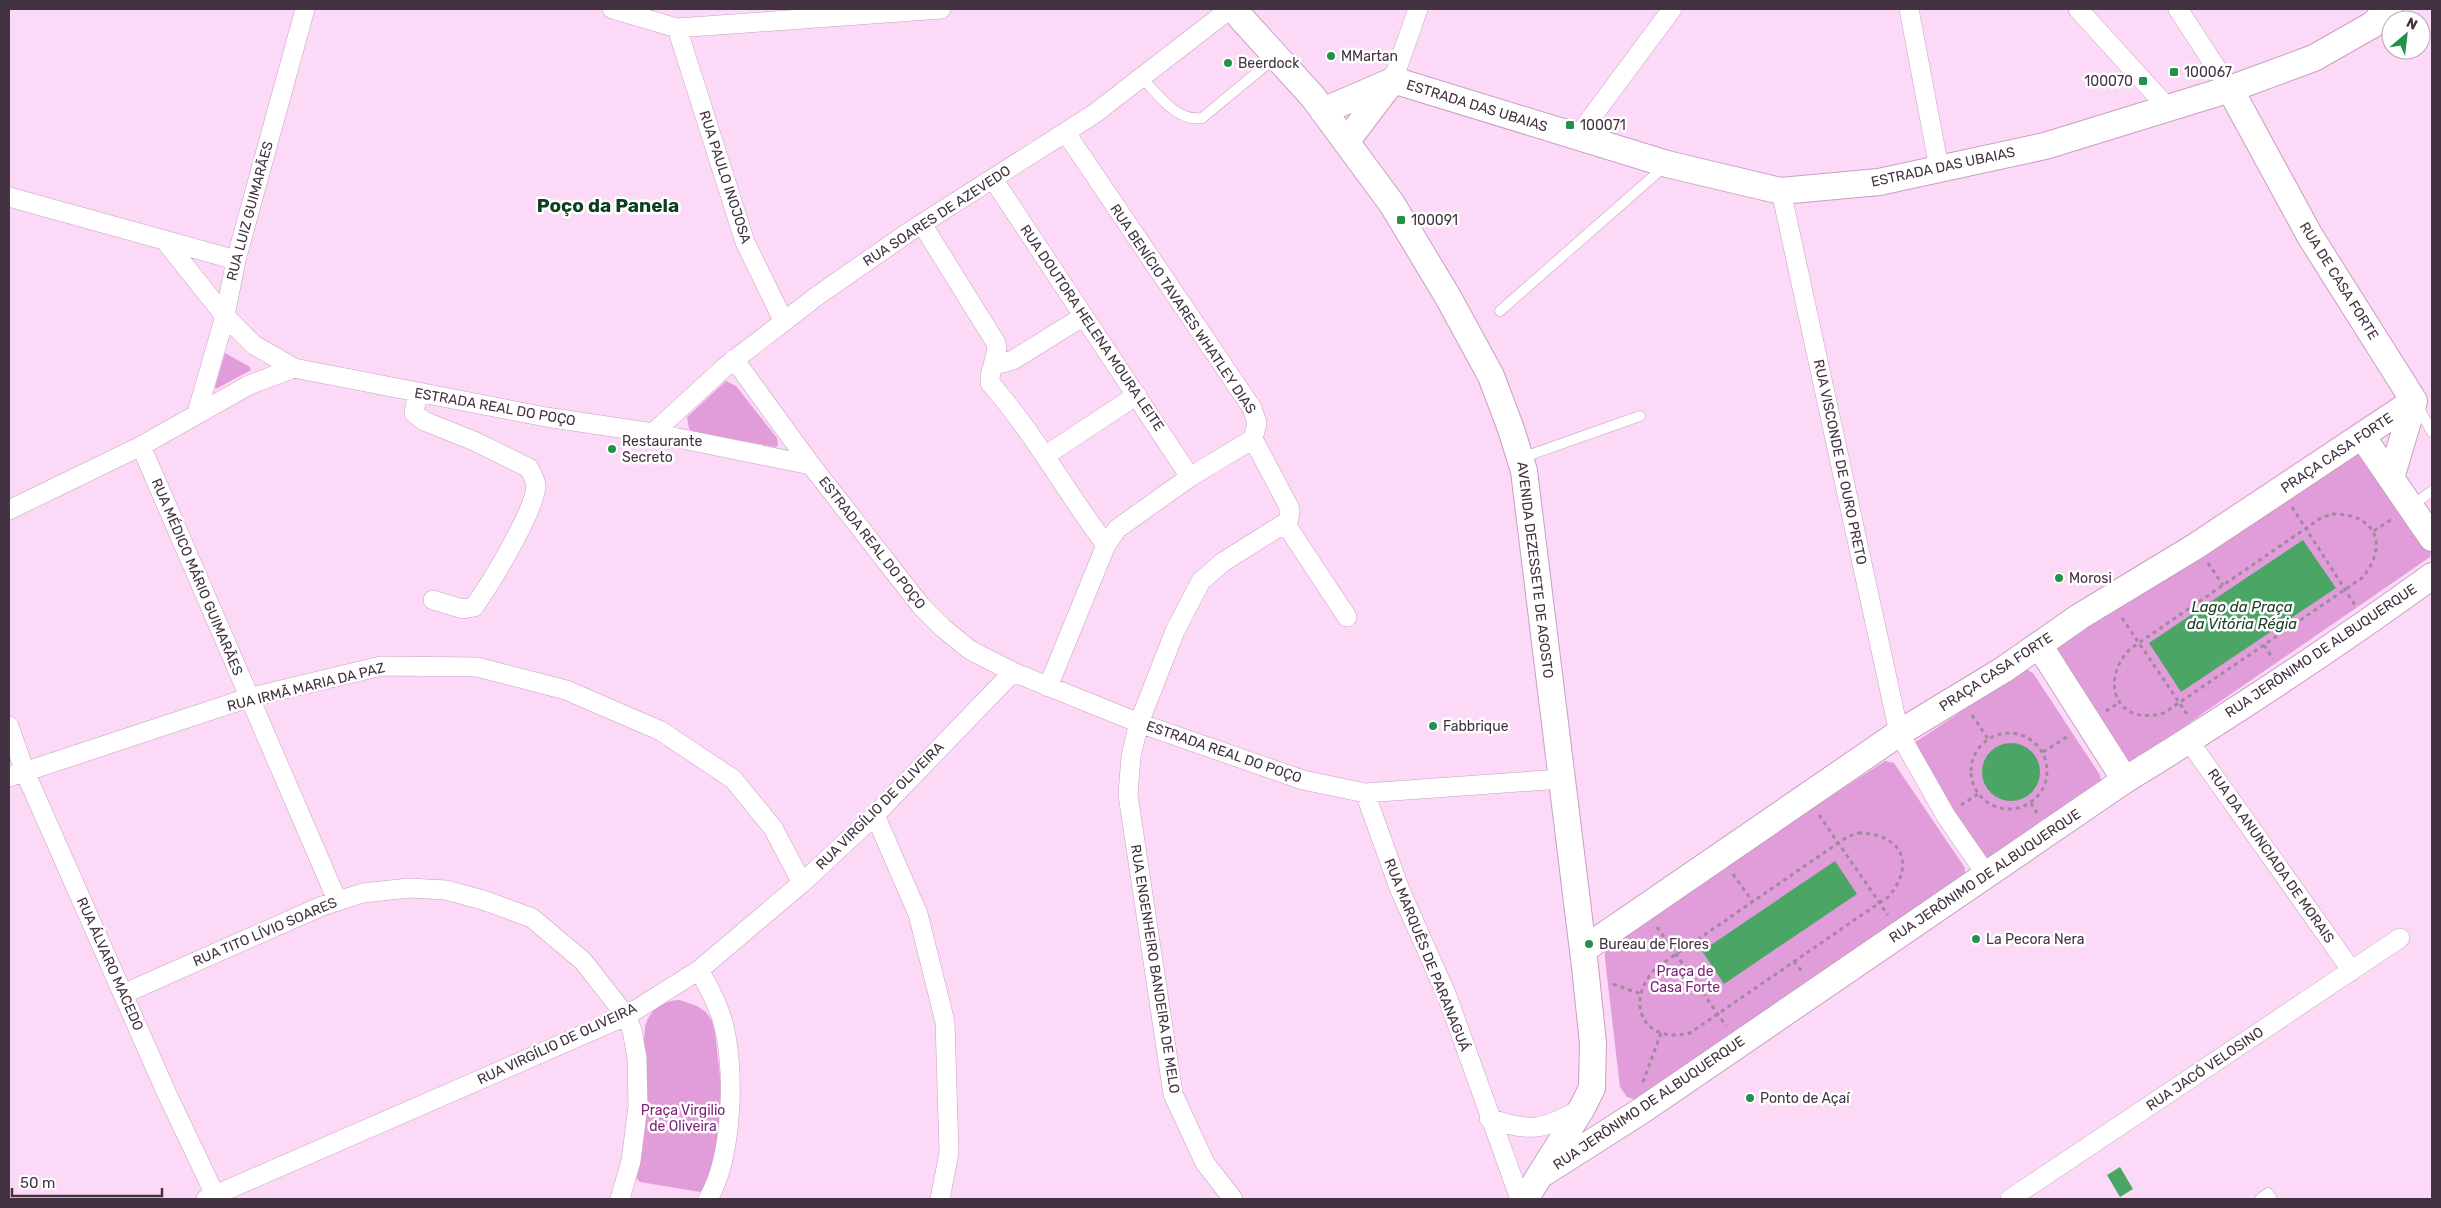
<svg xmlns="http://www.w3.org/2000/svg" width="2441" height="1208" viewBox="0 0 2441 1208" font-family="Rubik,sans-serif">
<style>
.green{fill:#e19dd9}
.water{fill:#4ba665}
.lines{fill:none;stroke-linecap:round;stroke-linejoin:round}
.lane-casing{stroke:#c89fc3;stroke-width:11}
.street-casing{stroke:#c89fc3;stroke-width:20}
.secondary-casing{stroke:#c89fc3;stroke-width:28}
.path{stroke:#a2889e;stroke-width:3;stroke-dasharray:4 4;stroke-linecap:butt}
.lane{stroke:#fff;stroke-width:10}
.street{stroke:#fff;stroke-width:19}
.secondary{stroke:#fff;stroke-width:26}
.poi-dot{fill:#22914a;stroke:#fff;stroke-width:2}
.labels{text-anchor:middle;dominant-baseline:central;stroke-width:5;stroke-linejoin:round;paint-order:stroke}
.poi-label{font-size:14px;fill:#433241;stroke:#fff;text-anchor:start}
.street-label{font-size:14px;fill:#433241;stroke:#fff}
.park-label{font-size:14px;fill:#7d2177;stroke:#fff}
.water-label{font-size:15px;font-style:italic;fill:#1d4227;stroke:#fff}
.district-label{font-size:19px;font-weight:bold;fill:#0b401e;stroke:#fff}
</style>
<rect width="100%" height="100%" fill="#fcdaf7"/>
<path class="green" d="M225,353L250,367L251,370L216,389L215,387Z
M726,381L736,386L777,438L778,445L776,447L694,432L689,429L687,417Z
M2359,450L2432,547L2430,557L2128,765L2055,648Z
M2026,669L2033,673L2100,775L2101,781L1991,858L1986,857L1914,754V743Z
M1885,761L1894,763L1965,868V875L1636,1100L1627,1097L1620,1087L1605,959V951L1613,938Z
M680,1000L697,1006L706,1012L712,1021L715,1033L722,1093L718,1140L705,1190L700,1192L640,1182L635,1177L645,1027C649,1010 663,1000 680,1000Z"/>
<path class="water" d="M2303,540L2336,588L2181,692L2149,643Z
M1982 772a29 29 0 1 1 58 0a29 29 0 1 1-58 0Z
M1835,861L1857,894L1724,984L1702,951Z
M2120,1167L2133,1189L2120,1197L2107,1175Z"/>
<g class="lines">
<defs>
<path id="lane" d="M1141,77C1158,94 1176,122 1202,118L1276,57
M1500,311L1665,166
M2417,405L2432,432
M1521,458L1640,416
M2411,506L2432,491
M2260,1199L2268,1193L2272,1199"/>
<path id="street" d="M612,9L677,28L941,9
M1909,9L1939,168
M2078,9L2167,107
M2178,9L2230,89
M677,28L745,242L784,322
M1393,80L1418,9
M1066,133L1252,408L1257,423L1253,439L1290,509L1289,519L1285,523L1347,617
M1577,137L1672,9
M993,179L1190,477
M1781,191L1899,733L1946,816L1986,874
M9,197L236,260
M922,224L996,343C999,358 989,367 990,383C1034,433 1066,492 1106,545L1048,687
M165,241L225,316L254,345L294,368
M734,359L811,465
M995,362L1003,363L1013,360L1084,316
M418,392L414,413L424,421L474,441L529,468C532,474 536,481 536,486C534,513 490,584 474,607L463,609L433,600
M197,413L225,316L236,260L305,9
M653,433L725,367L817,296L909,232L1094,114L1230,9
M141,446L337,900
M1045,456L1137,395
M9,510L141,446L249,385L294,368L546,417L653,433L811,465L921,606L943,628L970,650L1013,672L1139,723L1303,780L1365,793L1561,779
M1106,545L1117,529L1190,477L1253,439
M9,726L25,772L167,1094L217,1199
M2189,741L2352,971
M9,777L248,698L381,666L477,667L566,690L661,731L733,779L773,828L802,883
M1365,793L1400,890L1447,996L1520,1199
M875,815L918,914L945,1022L949,1153L940,1199
M699,970C708,986 717,1002 722,1019C736,1065 733,1157 708,1199
M123,994L322,906L363,893L409,888L446,890L483,900L532,918L583,961L626,1016L632,1030L637,1058L638,1106L631,1161L620,1199
M1489,1118C1532,1133 1541,1130 1581,1109
M206,1199L626,1016L699,970L802,883L875,815L1013,672
M1233,1199L1205,1163L1173,1094L1128,795L1131,756L1139,723L1175,631L1201,581L1223,562L1285,523
M2010,1199L2400,938"/>
<path id="secondary" d="M1233,9L1313,97L1392,204L1448,297L1491,376L1511,429L1524,471L1585,967L1593,1043L1592,1088L1582,1108L1525,1199
M1393,80L1667,164L1781,191L1879,182L2045,146L2230,89L2314,58L2372,25L2389,9
M2230,89L2310,236L2414,401L2391,478
M1323,111L1390,82
M1346,142L1393,80
M2362,436L2432,538
M2039,645L2125,780
M1583,950L1899,733L2003,670L2079,617L2196,546L2414,401
M1542,1174L1641,1111L2125,780C2229,716 2333,648 2432,576"/>
</defs>
<use href="#lane" class="lane-casing"/>
<use href="#street" class="street-casing"/>
<use href="#secondary" class="secondary-casing"/>
<path class="path" d="M2292,507L2355,605
M2332,514C2375,513 2390,545 2362,578L2164,713C2116,727 2099,681 2130,649L2321,518Z
M2374,531L2392,519
M2208,563L2223,585
M2122,618L2187,714
M2264,645L2273,659
M2106,711L2120,702
M1972,715L1988,739
M1971 771a38 38 0 1 1 76 0a38 38 0 1 1-76 0Z
M2043,752L2070,735
M2031,803L2037,813
M1961,805L1978,794
M1819,815L1888,915
M1858,833C1901,833 1917,864 1888,897L1690,1033C1642,1045 1624,1001 1656,968L1847,837Z
M1733,874L1753,902
M1657,927L1726,1026
M1794,961L1803,973
M1613,984L1641,994
M1643,1082L1661,1033"/>
<use href="#lane" class="lane"/>
<use href="#street" class="street"/>
<use href="#secondary" class="secondary"/>
</g>
<g class="poi-dot">
<circle cx="1331" cy="56" r="5"/>
<circle cx="1228" cy="63" r="5"/>
<rect x="2169" y="67" width="10" height="10" rx="2.5"/>
<rect x="2138" y="76" width="10" height="10" rx="2.5"/>
<rect x="1565" y="120" width="10" height="10" rx="2.5"/>
<rect x="1396" y="215" width="10" height="10" rx="2.5"/>
<circle cx="612" cy="449" r="5"/>
<circle cx="2059" cy="578" r="5"/>
<circle cx="1433" cy="726" r="5"/>
<circle cx="1976" cy="939" r="5"/>
<circle cx="1589" cy="944" r="5"/>
<circle cx="1750" cy="1098" r="5"/>
</g>
<g class="labels">
<g class="poi-label">
<text x="1341" y="56">MMartan</text>
<text x="1238" y="63">Beerdock</text>
<text x="2184" y="72">100067</text>
<text x="2133" y="81" text-anchor="end">100070</text>
<text x="1580" y="125">100071</text>
<text x="1411" y="220">100091</text>
<text x="622" y="441">Restaurante<tspan x="622" dy="16">Secreto</tspan></text>
<text x="2069" y="578">Morosi</text>
<text x="1443" y="726">Fabbrique</text>
<text x="1986" y="939">La Pecora Nera</text>
<text x="1599" y="944">Bureau de Flores</text>
<text x="1760" y="1098">Ponto de Açaí</text>
</g>
<g class="street-label">
<text transform="translate(1477 106) rotate(17)">ESTRADA DAS UBAIAS</text>
<text transform="translate(1943 167) rotate(-12)">ESTRADA DAS UBAIAS</text>
<text transform="translate(725 177) rotate(72)">RUA PAULO INOJOSA</text>
<text transform="translate(250 211) rotate(-75)">RUA LUIZ GUIMARÃES</text>
<text transform="translate(937 216) rotate(-33)">RUA SOARES DE AZEVEDO</text>
<text transform="translate(2339 281) rotate(58)">RUA DE CASA FORTE</text>
<text transform="translate(1183 309) rotate(56)">RUA BENÍCIO TAVARES WHATLEY DIAS</text>
<text transform="translate(1092 328) rotate(56)">RUA DOUTORA HELENA MOURA LEITE</text>
<text transform="translate(495 407) rotate(10)">ESTRADA REAL DO POÇO</text>
<text transform="translate(2337 453) rotate(-34)">PRAÇA CASA FORTE</text>
<text transform="translate(1840 462) rotate(78)">RUA VISCONDE DE OURO PRETO</text>
<text transform="translate(872 543) rotate(52)">ESTRADA REAL DO POÇO</text>
<text transform="translate(1535 570) rotate(83)">AVENIDA DEZESSETE DE AGOSTO</text>
<text transform="translate(197 577) rotate(67)">RUA MÉDICO MÁRIO GUIMARÃES</text>
<text transform="translate(2321 651) rotate(-34)">RUA JERÔNIMO DE ALBUQUERQUE</text>
<text transform="translate(1996 672) rotate(-33)">PRAÇA CASA FORTE</text>
<text transform="translate(306 687) rotate(-14)">RUA IRMÃ MARIA DA PAZ</text>
<text transform="translate(1224 752) rotate(19)">ESTRADA REAL DO POÇO</text>
<text transform="translate(880 806) rotate(-45)">RUA VIRGÍLIO DE OLIVEIRA</text>
<text transform="translate(2271 856) rotate(55)">RUA DA ANUNCIADA DE MORAIS</text>
<text transform="translate(1985 876) rotate(-34)">RUA JERÔNIMO DE ALBUQUERQUE</text>
<text transform="translate(265 932) rotate(-23)">RUA TITO LÍVIO SOARES</text>
<text transform="translate(1427 955) rotate(68)">RUA MARQUÊS DE PARANAGUÁ</text>
<text transform="translate(110 964) rotate(66)">RUA ÁLVARO MACEDO</text>
<text transform="translate(1155 969) rotate(81)">RUA ENGENHEIRO BANDEIRA DE MELO</text>
<text transform="translate(557 1044) rotate(-25)">RUA VIRGÍLIO DE OLIVEIRA</text>
<text transform="translate(2205 1069) rotate(-34)">RUA JACÓ VELOSINO</text>
<text transform="translate(1649 1103) rotate(-34)">RUA JERÔNIMO DE ALBUQUERQUE</text>
</g>
<g class="park-label">
<text x="1685" y="971">Praça de<tspan x="1685" dy="16">Casa Forte</tspan></text>
<text x="683" y="1110">Praça Virgilio<tspan x="683" dy="16">de Oliveira</tspan></text>
</g>
<g class="water-label">
<text x="2242" y="607">Lago da Praça<tspan x="2242" dy="17">da Vitória Régia</tspan></text>
</g>
<g class="district-label">
<text x="608" y="205">Poço da Panela</text>
</g>
</g>
<rect width="2441" height="1208" fill="none" stroke="#433241" stroke-width="20"/>
<g transform="translate(2406 35) rotate(28)"><circle r="24" fill="#ffffff" stroke="#b4adb3"/>
<path d="M0-4L9 19L0 12L-9 19Z" fill="#22914a"/>
<text y="-8" font-size="14" font-weight="bold" text-anchor="middle" fill="#433241">N</text>
</g>
<path d="M12 1188v8h150v-8" fill="none" stroke="#433241" stroke-width="2.5"/>
<text x="20" y="1188" font-size="15" fill="#433241" stroke="#ffffff" stroke-width="4" paint-order="stroke">50 m</text>
</svg>
